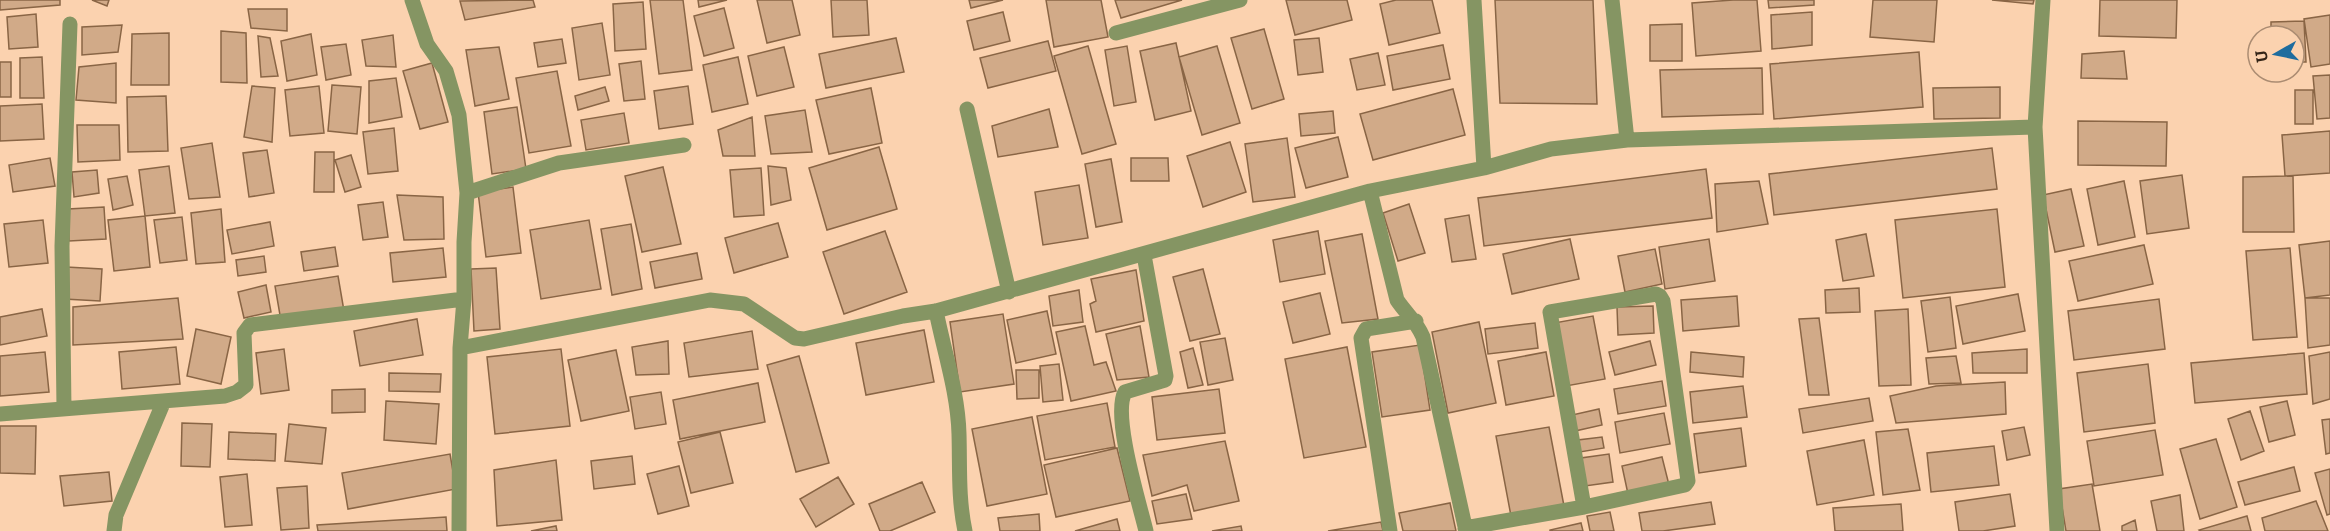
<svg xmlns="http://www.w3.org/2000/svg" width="2330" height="531" viewBox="0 0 2330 531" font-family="Bitter,serif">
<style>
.building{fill:#d1aa88;stroke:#896545;stroke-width:1.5}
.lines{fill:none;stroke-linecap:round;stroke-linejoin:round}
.minor{stroke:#859563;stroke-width:15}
</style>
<rect width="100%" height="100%" fill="#fbd2af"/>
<path class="building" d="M0,0H60V5L0,10Z
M92,0H109L107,6Z
M533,0L535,7L465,20L460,1Z
M650,0H683L692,70L659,74Z
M698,0H727L699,7Z
M757,0H792L800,35L767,43Z
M831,0H867L869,35L833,37Z
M969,0H1003L971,8Z
M1046,0H1101L1108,37L1054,47Z
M1115,0H1182L1121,18Z
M1286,0H1347L1352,20L1295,35Z
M1396,0H1432L1440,33L1389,45L1380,4Z
M1495,0H1593L1597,104L1500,103Z
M1733,0H1757L1761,51L1696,56L1692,3Z
M1768,0H1814V5L1769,8Z
M1873,0H1937L1934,42L1870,37Z
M1992,0H2034L2033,4Z
M2100,0H2177L2176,38L2099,36Z
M643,2L646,49L615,51L613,4Z
M724,8L734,48L704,56L694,16Z
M248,9H287V31L251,28Z
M1003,12L1010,41L974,50L967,21Z
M1812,12V45L1772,49L1771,15Z
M36,14L38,47L9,49L7,17Z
M2330,15V64L2311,67L2304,19Z
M2304,21L2306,62H2294V36H2271V22Z
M602,23L610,75L579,80L572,28Z
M1682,24V61H1650V25Z
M122,25L118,52L82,55V27Z
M1264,29L1284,99L1252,109L1231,38Z
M221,31L246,33L247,83L221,82Z
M169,33V85H131L132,34Z
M311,34L317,75L287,81L281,41Z
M393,35L396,67L366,66L362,40Z
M258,36L270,38L278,76L261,77Z
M896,38L904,72L826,88L819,54Z
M1319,38L1323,72L1298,75L1294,40Z
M562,39L566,63L538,67L534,43Z
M1048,41L1056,71L988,88L980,58Z
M1176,43L1191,111L1155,120L1140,51Z
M346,44L351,75L326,80L321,47Z
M1443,45L1450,79L1393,90L1387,56Z
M1088,46L1116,144L1082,154L1054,56Z
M1127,46L1136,102L1114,106L1105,50Z
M1217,46L1240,123L1202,135L1179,57Z
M499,47L509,99L475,106L466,50Z
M784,47L794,87L757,96L748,56Z
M2124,51L2127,79L2081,78L2082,54Z
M1919,52L1923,107L1774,119L1770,64Z
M1378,53L1385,85L1357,90L1350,59Z
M42,57L44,98H20V58Z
M738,57L748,104L712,112L703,65Z
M641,61L645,99L624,101L619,64Z
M0,62H11V97H0Z
M116,63V103L76,100L79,67Z
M432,63L448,122L420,129L403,71Z
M1762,68L1763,114L1662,117L1660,70Z
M557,71L571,146L529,153L516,78Z
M2330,75V118L2317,119L2313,76Z
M396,78L402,117L369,123V81Z
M332,85L361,87L357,134L328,131Z
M252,86L275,88L272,142L244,137Z
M319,86L324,133L290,136L285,90Z
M688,86L693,124L659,129L654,91Z
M605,87L609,101L578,110L575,96Z
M2000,87V118L1934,119L1933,88Z
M871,88L882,143L829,154L816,100Z
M1453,89L1465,135L1373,160L1360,114Z
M2295,90H2313V124H2295Z
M166,96L168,151L128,152L127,97Z
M42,104L44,139L0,141V106Z
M517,107L526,169L492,174L484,112Z
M1049,109L1058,147L998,157L992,126Z
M805,110L812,152L771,154L765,116Z
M1333,111L1335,133L1301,136L1299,114Z
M624,113L629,143L586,150L581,120Z
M752,117L755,156H723L718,130Z
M2078,121L2167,122L2166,166L2078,165Z
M77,125H119L120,160L78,162Z
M394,128L398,171L368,174L363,132Z
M2330,131V173L2285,176L2282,135Z
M1338,137L1348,177L1306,188L1295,148Z
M1287,138L1295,197L1253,202L1245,144Z
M1230,142L1246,192L1203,207L1187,156Z
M212,143L220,197L189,199L181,148Z
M879,147L897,209L827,230L809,168Z
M1992,148L1997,189L1774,215L1769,174Z
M267,150L274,193L249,197L243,153Z
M315,152H334V192H314Z
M351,155L361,187L345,192L335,160Z
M50,158L55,186L13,192L9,165Z
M1131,158H1168L1169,181H1131Z
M1111,159L1122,222L1096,227L1085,164Z
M169,166L175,213L145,216L139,170Z
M768,166L786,168L791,200L771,205Z
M663,167L681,244L642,252L625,176Z
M761,168L764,215L734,217L730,170Z
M1706,169L1712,218L1484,246L1478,198Z
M97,170L99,193L74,197L72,172Z
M2182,175L2189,228L2147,234L2140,181Z
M127,176L133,205L113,210L108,179Z
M2293,176L2294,232H2243V177Z
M1759,181L1768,224L1717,232L1715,184Z
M2124,181L2135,237L2098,245L2087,189Z
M1079,185L1088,238L1043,245L1035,192Z
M513,187L521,253L486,257L478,192Z
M2071,189L2084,246L2055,252L2043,195Z
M397,195L443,197L444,239L404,240Z
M383,202L388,237L363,240L358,205Z
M1409,204L1425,253L1398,261L1383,213Z
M104,207L106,239L69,241L68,209Z
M221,209L225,262L196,264L191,213Z
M1997,209L2005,287L1903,298L1895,220Z
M1469,215L1476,259L1452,262L1445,219Z
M145,216L150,267L114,271L108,220Z
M182,217L187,260L160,263L154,220Z
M43,220L48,263L9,267L4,224Z
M589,220L601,289L541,299L530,230Z
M270,222L274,246L232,254L227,230Z
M778,223L788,257L734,273L725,238Z
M631,224L642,289L612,295L601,229Z
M885,231L907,292L844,314L823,252Z
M1318,231L1325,274L1280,282L1273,240Z
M1362,234L1378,319L1342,323L1325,241Z
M1866,234L1874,276L1843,281L1836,240Z
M1570,239L1579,279L1512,294L1503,254Z
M1709,239L1715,281L1665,289L1659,247Z
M2330,241V295L2305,298L2299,245Z
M2144,245L2153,284L2078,301L2069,261Z
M335,247L338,266L304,271L301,252Z
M443,248L446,277L393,282L390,253Z
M2290,248L2297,337L2253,340L2246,251Z
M1655,249L1662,284L1625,292L1618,256Z
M697,253L702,279L655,288L650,262Z
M264,256L266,272L238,276L236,260Z
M66,267L102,269L100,301L64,299Z
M496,268L500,329L474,331L471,269Z
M1203,269L1220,334L1190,341L1173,277Z
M1136,270L1144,321L1096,332L1090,304L1096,301L1091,279Z
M338,276L344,311L281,321L275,286Z
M266,285L271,312L244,318L238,292Z
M1859,288L1860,312L1826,313L1825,290Z
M1079,290L1083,322L1053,326L1049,296Z
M1320,293L1330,334L1293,343L1283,302Z
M2018,294L2025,331L1963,344L1956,306Z
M1737,296L1739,326L1683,331L1681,300Z
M1950,297L1956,348L1928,352L1921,301Z
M178,298L183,339L73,345V307Z
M2305,298H2330V345L2308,348Z
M2159,299L2165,349L2074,360L2068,311Z
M1653,306L1654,333L1618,335L1617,307Z
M42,309L47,336L0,345V317Z
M1908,309L1911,385L1879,386L1875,311Z
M1047,311L1056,354L1016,363L1007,320Z
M1003,314L1014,384L960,392L950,322Z
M1593,316L1605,379L1566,386L1554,323Z
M1819,318L1829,395H1809L1799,319Z
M417,319L423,355L360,366L354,331Z
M1479,322L1496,403L1448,413L1432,332Z
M1535,323L1538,348L1488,354L1485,329Z
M1085,326L1094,365L1106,362L1116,391L1071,401L1056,332Z
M1140,326L1149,377L1117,380L1106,334Z
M196,329L231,337L221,384L187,376Z
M924,330L934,382L866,395L856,343Z
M752,331L758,369L689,377L684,343Z
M1225,338L1233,380L1208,385L1200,342Z
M668,341L669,374L636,375L632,347Z
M1650,341L1656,365L1615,375L1609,352Z
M1420,345L1430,410L1382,417L1372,352Z
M176,347L180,384L122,389L119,352Z
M1347,347L1366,447L1304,458L1285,359Z
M1193,348L1203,385L1188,388L1180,352Z
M284,349L289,390L261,394L256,353Z
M561,349L570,426L495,434L487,357Z
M2027,349V373H1973L1972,353Z
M616,350L629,411L581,421L568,360Z
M45,352L49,392L0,396V356Z
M1546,352L1554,396L1506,405L1498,361Z
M1691,352L1744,357L1743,377L1690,372Z
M2330,352V399L2313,404L2309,356Z
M2304,353L2307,394L2195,403L2191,363Z
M799,356L829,463L796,472L767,365Z
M1956,356L1961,383L1929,384L1926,358Z
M1059,364L1063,400L1043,402L1040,366Z
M2148,364L2155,423L2084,432L2077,373Z
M1016,370H1039V398L1017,399Z
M389,373L441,374L440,392L389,391Z
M1662,381L1666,406L1618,414L1614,389Z
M2005,382L2006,414L1896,423L1890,396L1936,386Z
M758,383L765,422L680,439L673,400Z
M1743,386L1747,417L1693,423L1690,392Z
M365,389V412L332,413V390Z
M1219,389L1225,433L1157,440L1152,397Z
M661,392L666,424L635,429L630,397Z
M1869,398L1873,421L1803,433L1799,409Z
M386,401L439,404L436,444L384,440Z
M2287,401L2295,435L2269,442L2260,407Z
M1107,403L1115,447L1045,460L1037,416Z
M1599,409L1602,425L1575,431L1572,415Z
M2250,411L2264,451L2241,460L2228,419Z
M1664,413L1670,444L1620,453L1615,422Z
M1032,417L1047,494L987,506L972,429Z
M2330,419V453L2326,454L2322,420Z
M182,423L212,424L210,467L181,466Z
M289,424L326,428L322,464L285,461Z
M0,426H36L35,474L0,473Z
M1549,427L1564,506L1511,516L1496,436Z
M2024,427L2030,455L2007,460L2002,431Z
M1741,428L1746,466L1699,473L1694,434Z
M1908,429L1920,490L1883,495L1876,432Z
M2155,430L2163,475L2094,486L2087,441Z
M229,432L276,434L275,461L228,459Z
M720,432L733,483L691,493L678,442Z
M1602,437L1604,448L1580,452L1578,440Z
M2216,439L2237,507L2200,519L2180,449Z
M1864,440L1874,495L1817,505L1807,451Z
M1225,441L1239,501L1194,511L1187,485L1152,496L1143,455Z
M1994,446L1999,485L1931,492L1927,453Z
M1117,448L1130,501L1056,517L1044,465Z
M450,454L456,489L348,509L342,473Z
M1609,454L1613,482L1585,486L1581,458Z
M632,456L635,484L594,489L591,461Z
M1662,457L1669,485L1628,494L1622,466Z
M556,460L562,520L497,526L494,470Z
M679,466L689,506L658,514L647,474Z
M2294,467L2300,491L2245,505L2238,482Z
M2330,469V514L2327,515L2315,473Z
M109,472L112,501L64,506L60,476Z
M247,474L252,525L225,527L220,477Z
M838,477L854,504L816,527L800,499Z
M922,482L935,512L890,531H880L869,504Z
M2092,484L2100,531H2066L2059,489Z
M307,486L309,528L281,530L277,488Z
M1186,494L1192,519L1157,524L1152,501Z
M2010,494L2015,526L1983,531H1959L1955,502Z
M2180,495L2184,531H2157L2151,501Z
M2316,501L2328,531H2265L2262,518Z
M1711,502L1715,524L1663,531H1642L1639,513Z
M1450,503L1456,531H1403L1399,513Z
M1901,504L1903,531H1835L1833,508Z
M1610,512L1614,531H1590L1587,516Z
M1039,514L1040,531H1000L998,518Z
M2247,516L2251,531H2200L2199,530Z
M446,517L447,531H318L317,525Z
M1117,519L1120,531H1075Z
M2135,520L2137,531H2122V526Z
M1381,522L1383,531H1328Z
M1581,523L1583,531H1550V530Z
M556,526L557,531H531Z
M1241,526L1242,531H1212Z"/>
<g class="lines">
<path class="minor" d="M412,0L427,44L446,71L459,115L467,193L464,242V299L460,348
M1474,0L1484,168
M1612,0L1627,140
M1116,33L1240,0
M967,109L1009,292
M2035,127L2043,0
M1370,191L1397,300C1407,315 1416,320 1423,337L1466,531
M467,193L559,163L684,145
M1144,255L1166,376L1165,380L1125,392C1112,415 1139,502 1146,531
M936,311C944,351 958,393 959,434C960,467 958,498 965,531
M64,409L62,246L70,24
M0,414L225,396L237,392L246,385L244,333L250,325L464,299
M1465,528L1584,507L1550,312L1656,294L1660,296L1663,301L1688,481L1685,485L1584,507
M114,531L116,515L164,401
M459,531L460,348L710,300L744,304L795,338L804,339L903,316L936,311L1370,191L1484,168L1551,149L1627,140L2035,127L2057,531
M1390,531L1361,338L1366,329L1416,321"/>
</g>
<g transform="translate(2276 54) rotate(261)"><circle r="28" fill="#fbd2af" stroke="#ab8c72" stroke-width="1.5"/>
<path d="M0-4.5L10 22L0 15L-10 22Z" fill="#1e6c9e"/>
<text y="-9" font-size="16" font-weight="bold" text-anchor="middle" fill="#332417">U</text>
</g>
</svg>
